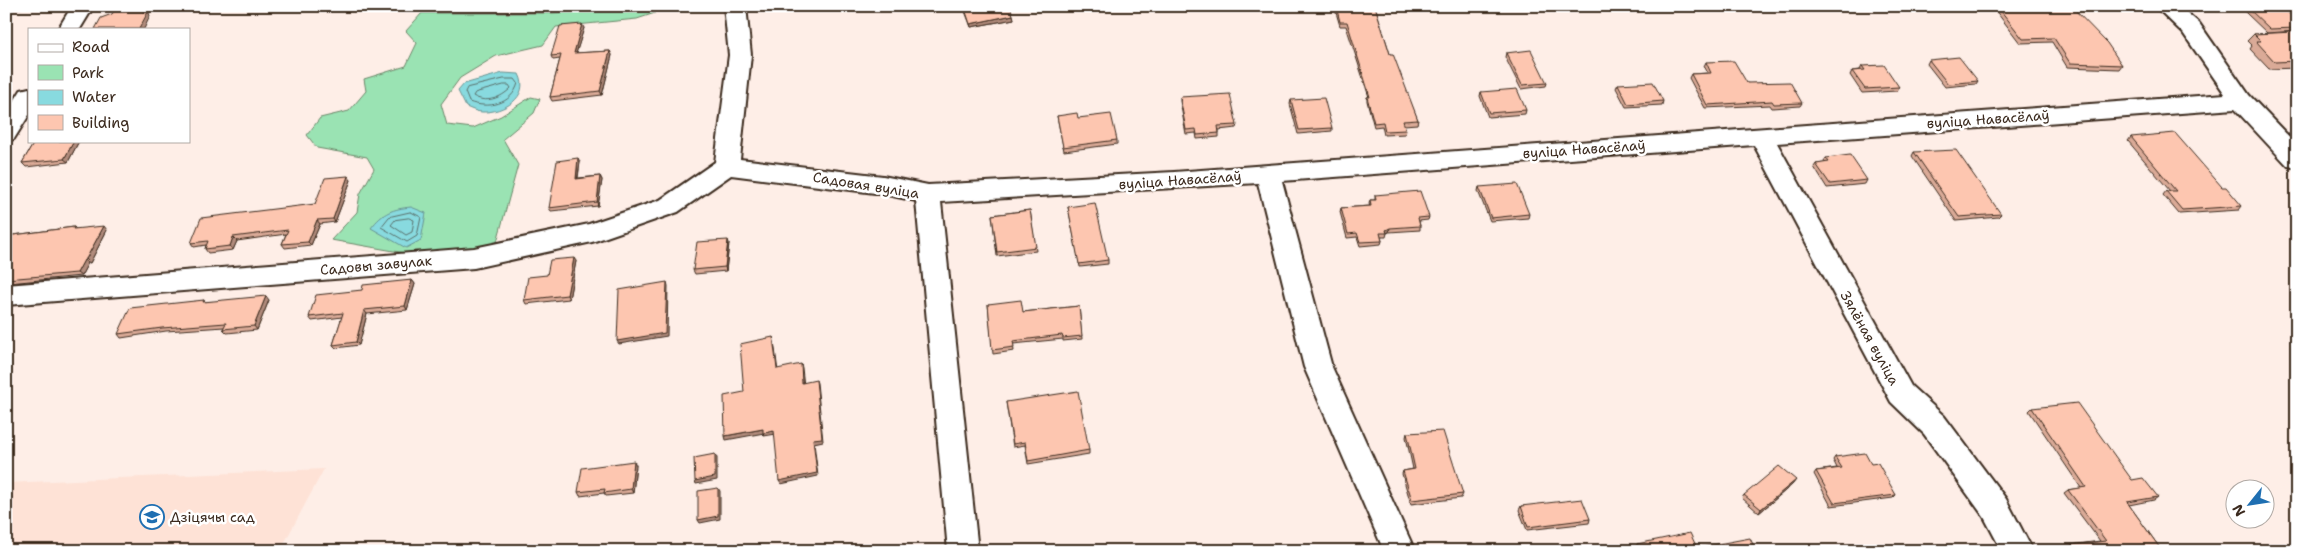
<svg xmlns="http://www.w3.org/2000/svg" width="2303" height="557" viewBox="0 0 2303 557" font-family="'Shantell Sans',sans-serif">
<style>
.built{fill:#fee2d6}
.green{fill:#9ae3b3;stroke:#6a8668}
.water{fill:#88dadf;stroke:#699492}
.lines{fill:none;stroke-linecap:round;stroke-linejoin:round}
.shore{stroke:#5a706b;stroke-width:1}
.minor-casing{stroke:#3b2a1e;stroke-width:4}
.minor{fill:#fff;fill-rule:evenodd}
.wall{fill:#daaa97;stroke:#3b2a1e}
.shaded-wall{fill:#b18b7b;stroke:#3b2a1e}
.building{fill:#fdc6b0;stroke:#3b2a1e}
.labels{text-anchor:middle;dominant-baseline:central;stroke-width:5;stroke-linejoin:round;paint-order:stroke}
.street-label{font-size:14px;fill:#3b2a1e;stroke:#fff}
.poi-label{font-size:14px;fill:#3b2a1e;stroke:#fff;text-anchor:start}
</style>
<rect width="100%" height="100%" fill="#feeee7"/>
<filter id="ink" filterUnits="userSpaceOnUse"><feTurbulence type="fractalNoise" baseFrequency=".02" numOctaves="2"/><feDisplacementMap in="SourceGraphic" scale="10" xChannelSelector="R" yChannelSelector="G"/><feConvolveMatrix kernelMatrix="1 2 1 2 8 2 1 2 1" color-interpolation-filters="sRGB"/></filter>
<g filter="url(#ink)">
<path class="built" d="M324,469L280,551H6V483Z"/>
<path class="green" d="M645,8L655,13L637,19L556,27L543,45L496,56L460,78L441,104L447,125L473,128L501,116L531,97L540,99L534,113L503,139L518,165L495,249L434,258L331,240L357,212L360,194L374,169L367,157L317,148L307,135L320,118L349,111L366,91L364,79L406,66L417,43L406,31L422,13H551Z"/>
<path class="water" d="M503,73L519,74C531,97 503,113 482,112C477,112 471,109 466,107L458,91L464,84Z
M411,207L426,213L421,240L406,248L371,228C383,212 393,209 411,207Z"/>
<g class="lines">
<path class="shore" d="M504,79H515L518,83C512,105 488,109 469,102L465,92L467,88Z
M504,85H509L511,88C501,98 486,104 473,96L475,93Z
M411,212L421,217L417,236L407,242L381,227L389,217Z
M409,218L414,220L412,232L406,235L391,225L395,220Z"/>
<defs>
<path id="minor" d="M72,6H94L80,29H58Z
M724,6H746L751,55L740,159L883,176L928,185L1174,172L2225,94L2183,33L2155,6H2179L2199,23L2249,95L2297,145V168L2288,166L2235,109L1777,143L1911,386L1944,416L2006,499L2033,551H2002L1984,517L1924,434L1891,402L1754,145L1282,181L1332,367L1415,551H1384L1304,367L1258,183L941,202L978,551H948L916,201L883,194L731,175L678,212L592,242L474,268L6,305V285L474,248L589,224L660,200L715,162L729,55Z
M29,88V115L14,139L6,141V114L21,90Z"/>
</defs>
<use href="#minor" class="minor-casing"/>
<use href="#minor" class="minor"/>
</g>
<path class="wall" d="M6,6H37L9,9Z
M963,6H1010L1014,19L971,27Z
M1334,6H1375L1390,54L1418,120L1417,124L1404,125L1406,130L1405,134L1384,135L1382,126L1374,127L1367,101V97H1369L1346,26H1340Z
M1992,6H2086L2072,7L2122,65L2119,69L2067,67L2052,42L2020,43Z
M2249,9L2297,21V31L2267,33L2246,13Z
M584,28L576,53L610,51L612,55L602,95L552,101L550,97L560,59L553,60L551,56Z
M2254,34L2297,36V68L2269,69L2250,49L2252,46L2247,41Z
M1506,53L1547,83L1546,86L1521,89L1505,57Z
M1929,60L1978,81L1976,84L1945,87L1927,64Z
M1706,62L1747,83L1802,103L1800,106L1772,108L1770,105L1705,108L1689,78L1691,74L1708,73L1704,66Z
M1862,66L1899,87L1897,91L1862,93L1850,75L1852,71L1860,70Z
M1618,84L1663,101L1662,105L1626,107L1616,88Z
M1481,92L1526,110L1525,114L1488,117L1480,96Z
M1180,97L1237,125L1236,128L1219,130V137L1197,139L1196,133L1186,134L1180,101Z
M1291,100L1332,128V131L1298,134L1290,104Z
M1057,116L1078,118L1117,140V144L1064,151Z
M2131,137L2222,187L2242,206L2239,210L2179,214L2163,195L2166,191H2170L2128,141Z
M35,141H79L68,162L26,167L22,163Z
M1914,152L2001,214L1998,217L1956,221L1912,156Z
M1826,158L1867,180L1865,184L1827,188L1814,167L1816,164L1825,163L1824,161Z
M580,162L578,178L600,176L602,180L598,206L551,211L549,208Z
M351,180L335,222L320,224L311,245L285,248L282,244L286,234L237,241L233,250L208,253L205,249L206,245L194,247L191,243L315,204Z
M1479,187L1529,214L1528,218L1490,221L1478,191Z
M1375,195L1429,217L1428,220L1419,221L1420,226V230L1389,232L1387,233L1386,237H1381L1382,241L1381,244L1360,246L1357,237L1347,238L1340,212L1341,208L1370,206L1369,204L1370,200H1375Z
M1068,207L1108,260V264L1080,267Z
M1030,210L1036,251L997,256L992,215Z
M74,227L76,229L107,230L90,263H88L81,276L9,283L6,281V276L9,272H6V236Z
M729,243L726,271L695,274L693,270Z
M576,261L569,299L526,304L524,300L547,275Z
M412,280L415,284L407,310L367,314L359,345L336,348L333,345L342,317L312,321L309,317L362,290Z
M204,300L205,302L269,300L257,330L227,333L223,329L224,327L166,331L121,338L118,334Z
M988,304L1023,312L1079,306L1082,339L1063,341V339L1013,344L1014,351L993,354Z
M1006,402L1089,450V454L1028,464L1025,445L1013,447Z
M2032,408L2132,480L2158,497L2154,500L2129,505L2162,551H2069L2068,549L2071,545L2100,541L2064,493L2068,490L2081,488L2029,411Z
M1407,433L1463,494L1461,498L1411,504L1402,474L1403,471L1413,469L1406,437Z
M1835,457L1871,464L1896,495L1893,498L1831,506L1814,474L1816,471L1837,468L1833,460Z
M636,465L633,493L606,496L604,493L580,496L578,492Z
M1793,484L1759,513L1742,498L1744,495Z
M1521,506L1590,519L1589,523L1527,530L1519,510Z
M1637,544L1756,551H1632Z"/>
<path class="shaded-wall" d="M148,6H153L149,13L150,16L144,29H139L144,12Z
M1013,15L1014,19L971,27L970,24Z
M582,24L584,28L575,57L574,53Z
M610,51L612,55L602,95L600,91Z
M74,141H79L68,162L64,159Z
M578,158L580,162L577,182L576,179Z
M348,176L351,180L335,222L333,219Z
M600,176L602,180L598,206L597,202Z
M317,220L320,224L311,245L308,242Z
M104,226L107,230L90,263L86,259Z
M1390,228L1389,232L1387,233L1386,230Z
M233,237L237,241L233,250L230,246Z
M728,240L729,243L726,271L725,267Z
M574,258L576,261L569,299L567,295Z
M84,260L88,263L81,276L77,273Z
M412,280L415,284L407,310L405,306Z
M667,282L668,286L667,336L619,344L617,341Z
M266,296L269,300L257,330L254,326Z
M364,310L367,314L359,345L356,342Z
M773,337L774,341L778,372L777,369Z
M801,364L802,368L804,386L802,383Z
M816,380L817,383L823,441L814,443L818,476L781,484L779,481Z
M763,429L764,433L726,440L725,436Z
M774,431L776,434L764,436L763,433Z
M715,454L717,458V480L696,484L695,481Z
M634,461L636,465L633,493L631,489Z
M1796,480L1793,484L1759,513L1761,509Z
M718,488L720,491V519L700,523L698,520Z"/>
<path class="building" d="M117,6H148L144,12H148L139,29H95L101,18L112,14Z
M964,6H1010L1013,15L970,24Z
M1336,6H1375L1390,54H1393L1418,120L1403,121L1406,130L1385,131L1383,122L1374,123L1367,97H1370L1347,22H1340Z
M1997,6H2071L2107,43L2122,65L2070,63L2054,38L2023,39Z
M2282,7L2297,21V28L2270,29L2249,9Z
M582,24L574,53L610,51L600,91L550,97L561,55L551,56L560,26Z
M2293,32L2297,36V61L2275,62L2256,41H2261L2254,34Z
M1531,50L1547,83L1522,85L1506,53Z
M1959,57L1978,81L1948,84L1929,60Z
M1734,61L1747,83L1790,82L1802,103L1774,104L1772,101L1707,105L1691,74L1711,73L1706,62Z
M1884,65L1899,87L1865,89L1852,71L1865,70L1862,66Z
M1653,82L1663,101L1628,104L1618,84Z
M1517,89L1526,110L1489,113L1481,92Z
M1230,94L1237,125L1218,126L1219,133L1197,135L1196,129L1186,130L1180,97Z
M1324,98L1332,128L1299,130L1291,100Z
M1077,113L1078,118L1111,114L1117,140L1063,147L1057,116Z
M2175,133L2222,187H2226L2242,206L2182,210L2166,191H2176L2131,137Z
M35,141H74L64,159L22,163Z
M1956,150L2001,214L1959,217L1914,152Z
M1850,155L1867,180L1830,184L1816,164L1829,162L1826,158Z
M578,158L576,179L600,176L597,202L549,208L557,161Z
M348,176L333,219L317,220L308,242L282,244L288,230L233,237L230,246L205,249L208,241L191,243L201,218L315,204L325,178Z
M1517,184L1529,214L1491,218L1479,187Z
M1420,191L1429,217L1418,218L1420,226L1390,228L1386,230L1387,233H1380L1382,241L1360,242L1357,233L1348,234L1341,208L1371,206L1370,200H1376L1375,195Z
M1095,203L1108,260L1079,264L1068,207Z
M1030,210L1036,247L997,252L992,215Z
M104,226L86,259L84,260L77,273L6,279V276L11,267L6,268V236L74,227L73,229Z
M728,240L725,267L693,270L697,242Z
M574,258L567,295L524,300L528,277L547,275L550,260Z
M412,280L405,306L364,310L356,342L333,345L343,313L309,317L316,295L362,290L363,285Z
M667,282L665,333L617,341L619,290Z
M266,296L254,326L223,329L226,323L162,328L118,334L130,308L204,300L203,302Z
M1021,300L1023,312L1079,306L1082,336L1063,338L1062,335L1013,341L1014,347L992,350L988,304Z
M773,337L777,369L801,364L802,383L816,380L822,438L813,439L817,473L779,481L774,431L763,433V429L725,436L724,396L744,392L740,344Z
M1078,391L1089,450L1028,461L1025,442L1013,444L1006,402Z
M2077,403L2132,480L2143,478L2158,497L2127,502L2162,551H2075L2071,545L2106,541L2068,490L2086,487L2032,408Z
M1443,431L1463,494L1412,500L1403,471L1415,469L1407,433Z
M1865,453L1871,464L1878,463L1896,495L1834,503L1816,471L1842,468L1835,457Z
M715,454V477L695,481L694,458Z
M634,461L631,489L604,493L605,489L578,492L582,468Z
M1779,466L1796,480L1761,509L1744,495Z
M718,488V516L698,520V491Z
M1582,499L1590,519L1528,527L1521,506Z
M1690,533L1697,548L1750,538L1756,551H1640L1637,544Z"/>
</g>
<defs>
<symbol id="school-ring" viewBox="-11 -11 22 22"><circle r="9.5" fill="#fff" stroke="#1f6fb2" stroke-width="1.5"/><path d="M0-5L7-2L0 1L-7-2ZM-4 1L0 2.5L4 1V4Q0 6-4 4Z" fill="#1f6fb2"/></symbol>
</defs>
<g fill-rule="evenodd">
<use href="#school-ring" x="138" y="503" width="28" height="28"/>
</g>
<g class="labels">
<g class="street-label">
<text transform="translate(1988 119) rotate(-4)">вуліца Навасёлаў</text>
<text transform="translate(1584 149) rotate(-4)">вуліца Навасёлаў</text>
<text transform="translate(1180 180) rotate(-4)">вуліца Навасёлаў</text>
<text transform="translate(866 185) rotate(9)">Садовая вуліца</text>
<text transform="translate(376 265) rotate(-5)">Садовы завулак</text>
<text transform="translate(1870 338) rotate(61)">Зялёная вуліца</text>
</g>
<g class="poi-label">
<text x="170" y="517">Дзіцячы сад</text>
</g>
</g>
<rect width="2303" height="557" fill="none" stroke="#fff" stroke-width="25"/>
<rect x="12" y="12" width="2278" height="532" fill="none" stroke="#3b2a1e" stroke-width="2" filter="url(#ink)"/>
<rect x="28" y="28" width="162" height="115" fill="#ffffff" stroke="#b1aaa5"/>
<rect x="38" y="44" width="25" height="8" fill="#ffffff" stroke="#b1aaa5"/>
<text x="72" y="52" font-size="15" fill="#3b2a1e">Road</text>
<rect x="38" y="65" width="25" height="15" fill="#9ae3b3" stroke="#b1aaa5"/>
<text x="72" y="78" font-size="15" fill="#3b2a1e">Park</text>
<rect x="38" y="90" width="25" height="15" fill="#88dadf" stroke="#b1aaa5"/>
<text x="72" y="102" font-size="15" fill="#3b2a1e">Water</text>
<rect x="38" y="115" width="25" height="15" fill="#fdc6b0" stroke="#b1aaa5"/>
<text x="72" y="128" font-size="15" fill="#3b2a1e">Building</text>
<g transform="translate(2250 504) rotate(240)"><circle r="24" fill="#ffffff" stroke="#b1aaa5"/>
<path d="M0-4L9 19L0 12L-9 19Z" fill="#1f6fb2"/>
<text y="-8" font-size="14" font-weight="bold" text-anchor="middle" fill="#3b2a1e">N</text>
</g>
</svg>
